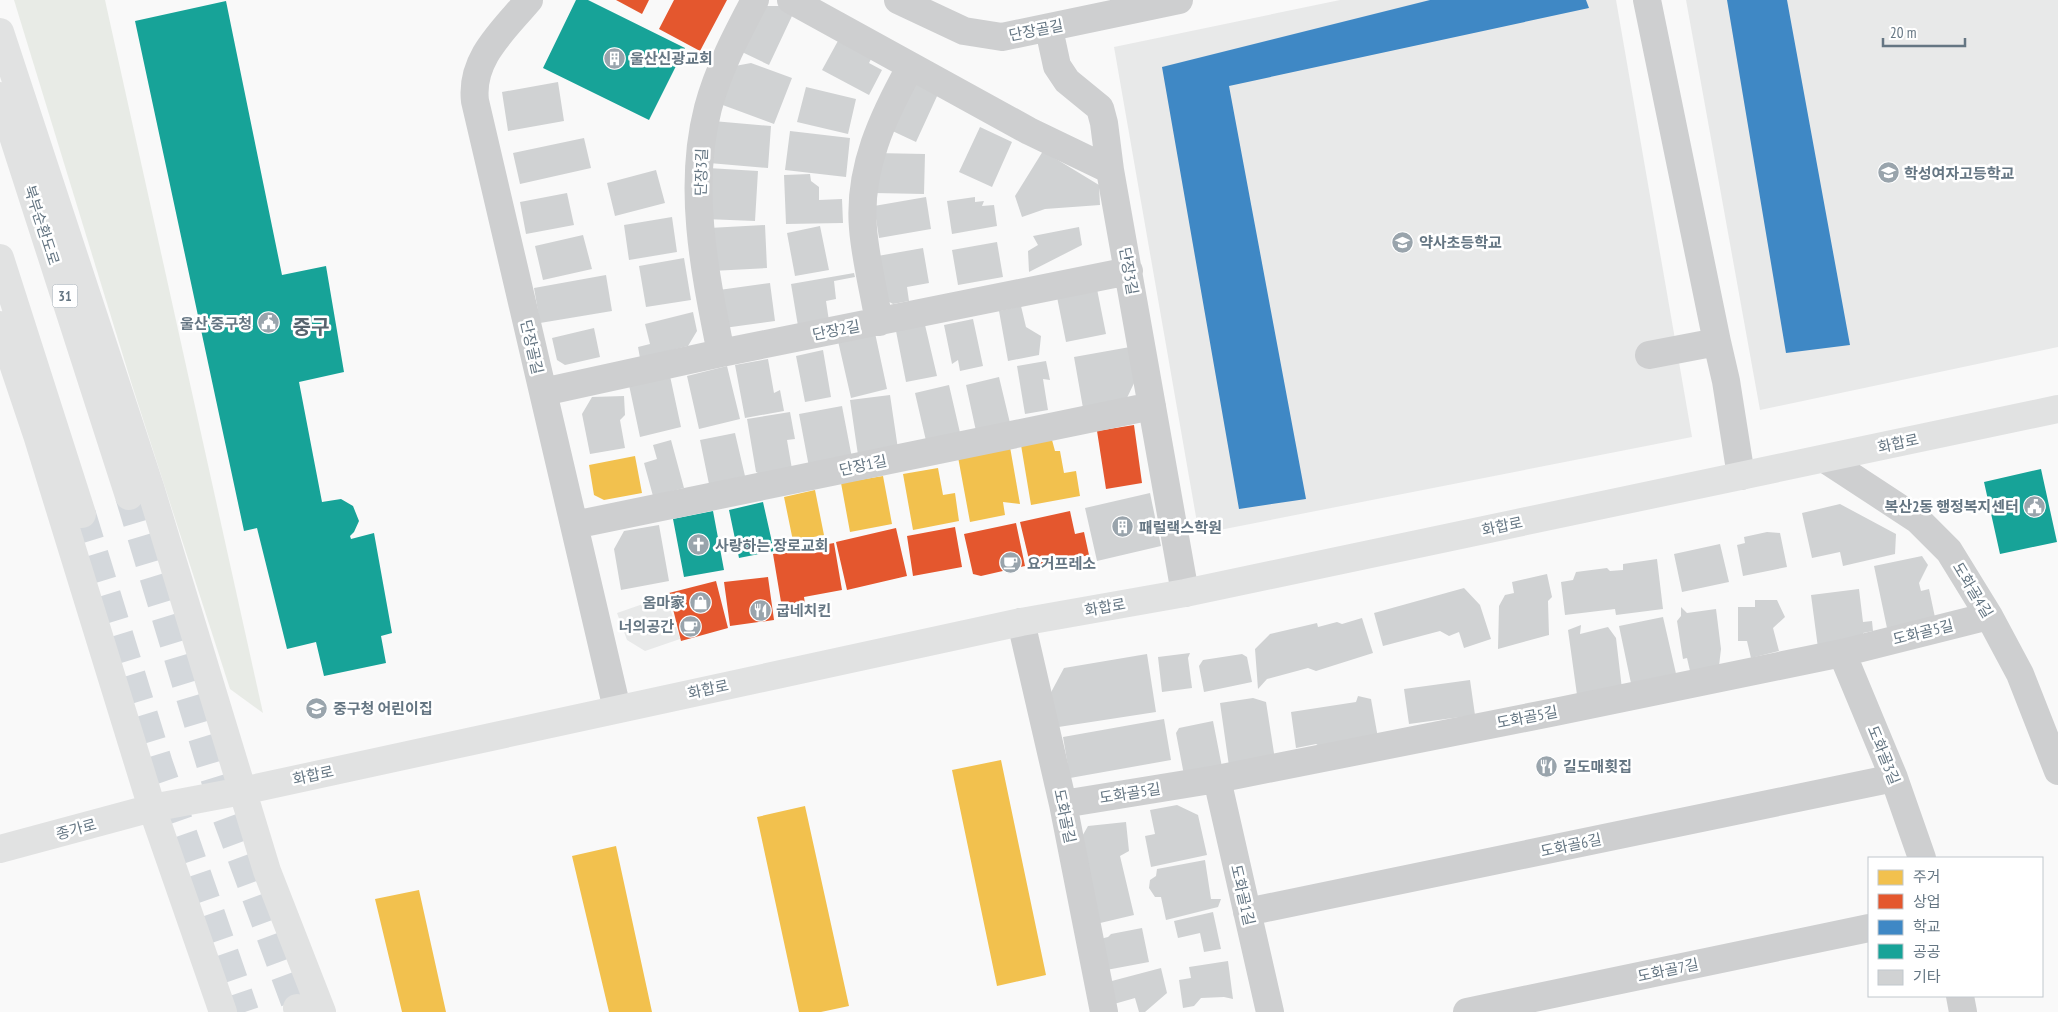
<svg xmlns="http://www.w3.org/2000/svg" width="2058" height="1012" viewBox="0 0 2058 1012" font-family="'PT Sans Narrow','Noto Sans KR',sans-serif">
<style>
.built{fill:#e8e9e9}
.green{fill:#e8ebe6}
.homes{fill:#f2c14e}
.shops{fill:#e4572e}
.schools{fill:#3f88c5}
.public{fill:#17a398}
.building{fill:#d0d2d3}
.lines{fill:none;stroke-linecap:round;stroke-linejoin:round}
.major-tunnel{stroke:#d4d8dc;stroke-width:28;stroke-dasharray:28 14;stroke-linecap:butt}
.minor{stroke:#cecfd0;stroke-width:28}
.major{stroke:#e1e2e2;stroke-width:28}
.labels{text-anchor:middle;dominant-baseline:central;stroke-width:5;stroke-linejoin:round;paint-order:stroke}
.shield{fill:#fff;stroke:#939fa8;stroke-width:1}
.shield-label{font-size:14px;font-weight:bold;fill:#657683}
.street-label{font-size:15px;fill:#657683;stroke:#fff}
.poi-label{font-size:15px;font-weight:bold;fill:#657683;stroke:#fff;text-anchor:start}
.district-label{font-size:20px;font-weight:bold;fill:#57646e;stroke:#fff}
</style>
<rect width="100%" height="100%" fill="#f9f9f9"/>
<path class="built" d="M1340,0H1616L1692,437L1199,534L1114,47Z
M1686,0H2058V347L1760,410Z
M666,596L680,639L645,651L627,640L617,613Z"/>
<path class="green" d="M14,0H105L263,713L230,689L132,385Z"/>
<path class="homes" d="M1052,440L1055,451H1060L1064,473L1076,471L1080,496L1031,505L1021,445Z
M1010,447L1020,504L1003,502L1005,515L970,522L958,457Z
M635,456L642,493L604,500L594,495L589,465Z
M938,468L943,495L955,493L959,521L913,530L903,474Z
M883,476L892,524L850,532L841,483Z
M815,490L824,535L793,541L784,497Z
M1001,760L1046,975L997,986L952,770Z
M805,806L849,1006L821,1012H799L757,817Z
M616,846L652,1012H609L572,856Z
M419,890L446,1012H402L375,899Z"/>
<path class="shops" d="M616,0H649L642,14Z
M674,0H727L700,51L659,29Z
M1134,425L1142,483L1106,489L1097,431Z
M1070,511L1075,534L1084,532L1089,555L1031,568L1020,522Z
M1016,523L1025,566L981,576L973,574L964,534Z
M955,527L962,567L913,576L907,536Z
M896,528L907,576L847,590L836,542Z
M834,543L842,590L804,597L805,604L782,608L773,554Z
M768,577L774,620L730,626L724,582Z
M716,581L728,628L681,641L669,593Z"/>
<path class="schools" d="M1430,0H1586L1589,8L1229,86L1306,499L1239,509L1162,67Z
M1727,0H1787L1850,345L1786,353Z"/>
<path class="public" d="M576,0H588L685,48L649,120L543,68Z
M226,1L282,275L326,266L344,372L299,382L322,502L341,499L353,506L359,521L354,532L350,536L351,539L374,533L392,633L381,636L386,663L324,676L316,642L287,649L257,528L244,531L135,21Z
M2041,469L2057,542L2000,554L1984,482Z
M763,502L774,551L739,558L729,510Z
M713,511L724,570L684,577L673,519Z"/>
<path class="building" d="M764,6H780L792,16L769,65L742,52Z
M839,39L872,57L869,63L882,70L869,95L822,70Z
M751,63L792,78L774,124L720,104L735,66Z
M558,82L564,121L508,131L502,92Z
M931,84L938,94L916,142L886,128L905,85Z
M806,87L856,99L848,134L797,122Z
M713,121L771,126L768,168L709,163Z
M980,127L1012,142L992,187L959,172Z
M790,131L850,138L846,177L785,170Z
M584,138L591,168L520,184L513,153Z
M1043,151L1099,185L1100,205L1045,209L1022,217L1015,196Z
M875,153L925,154L924,194L874,193Z
M708,168L758,171L755,221L705,219Z
M656,170L665,203L615,216L607,183Z
M810,174L811,181L819,187V200L842,199L843,223L786,224L784,175Z
M567,193L574,225L526,234L520,202Z
M926,197L931,229L879,238L874,206Z
M975,197V202L984,201L982,206L994,205L997,226L952,234L947,201Z
M672,217L677,252L629,260L624,225Z
M765,225L767,268L712,271L709,228Z
M820,226L829,270L795,276L787,233Z
M1079,227L1082,245L1029,272L1028,251L1038,245L1033,236Z
M583,235L592,269L543,280L535,246Z
M997,242L1003,277L958,285L952,250Z
M923,248L929,283L907,287L909,301L893,304L878,296L872,257Z
M684,258L691,300L646,307L639,266Z
M854,273L855,277L834,281L836,299L826,301L829,321L798,326L791,284Z
M606,275L612,311L540,323L534,288Z
M770,283L775,321L724,328L719,290Z
M1097,289L1106,334L1066,342L1057,297Z
M1021,306L1026,327L1041,336L1039,355L1008,361L999,311Z
M693,312L697,331L688,346L640,358L638,347L650,344L645,324Z
M973,319L983,366L960,371L958,360L952,364L944,325Z
M925,325L937,376L906,382L896,331Z
M594,328L600,357L565,365L557,360L552,338Z
M875,333L887,389L851,398L838,341Z
M1130,347L1135,381L1126,400L1083,408L1074,357Z
M823,350L831,397L805,402L796,356Z
M768,359L774,393L780,390L784,411L745,418L735,365Z
M1046,361L1050,380L1043,379L1048,410L1025,414L1017,366Z
M727,366L740,419L699,429L687,376Z
M670,376L681,427L640,437L629,385Z
M999,377L1010,423L976,431L966,385Z
M949,385L961,437L927,445L915,393Z
M890,395L898,449L858,455L850,400Z
M624,396L625,415L620,420L625,448L590,454L582,414L592,397Z
M842,406L852,458L809,467L799,414Z
M790,412L795,439L787,440L792,469L762,475L756,472L747,419Z
M735,433L745,476L709,484L700,440Z
M671,440L684,488L653,496L644,463L657,459L653,445Z
M1150,493L1161,546L1097,561L1085,508Z
M1840,504L1896,534L1895,554L1843,566L1840,552L1812,558L1802,513Z
M659,525L669,581L621,590L614,549L624,531Z
M1767,532L1780,533L1787,567L1743,576L1737,545L1745,543L1744,537Z
M1720,544L1729,582L1682,592L1674,554Z
M1922,556L1928,565L1919,583L1921,591L1929,589L1936,622L1887,628L1874,566Z
M1657,559L1663,609L1616,615L1615,609L1565,615L1561,582L1573,580L1576,572L1607,568L1610,571L1623,570V564Z
M1547,574L1552,597L1548,601L1549,635L1498,649L1499,606L1505,595L1514,593L1512,582Z
M1464,588L1480,605L1491,639L1464,648L1459,632L1449,636L1440,631L1383,646L1374,613Z
M1859,589L1863,622L1872,621L1873,631L1863,633L1865,642L1818,648L1811,595Z
M1755,600H1777L1785,617L1773,628L1779,651L1751,658L1747,641H1738V607H1755Z
M1681,607L1687,613L1716,609L1721,649L1719,666L1690,671L1687,658L1683,659L1677,621L1681,616Z
M1663,617L1677,678L1632,688L1619,626Z
M1362,618L1373,653L1316,671L1308,668L1267,679L1258,689L1255,649L1270,634L1317,623L1318,627L1337,622L1342,624Z
M1581,625L1580,634L1608,627L1616,638L1622,689L1577,695L1568,630Z
M1190,653L1188,658L1192,688L1162,692L1158,657Z
M1147,654L1156,712L1052,728L1048,698L1064,668Z
M1242,654L1247,657L1252,682L1204,692L1199,666L1203,660Z
M1470,680L1475,715L1409,724L1404,689Z
M1358,696L1371,699L1378,738L1323,748L1316,744L1296,748L1291,712L1356,702Z
M1253,698L1266,702L1276,766L1230,773L1220,703Z
M1164,719L1171,760L1070,778L1063,737Z
M1213,721L1222,767L1184,775L1176,733L1179,728Z
M1177,805L1198,815L1207,855L1151,867L1145,836L1155,834L1150,810Z
M1126,822L1129,851L1120,856L1134,915L1096,924L1080,840L1088,826Z
M1205,860L1211,899H1221L1218,907L1166,920L1161,897H1155L1149,888L1150,880L1156,876L1157,869Z
M1213,912L1221,949L1204,952L1200,933L1178,938L1174,921Z
M1142,928L1149,962L1101,971L1096,940L1108,937L1111,934Z
M1228,961L1233,999L1224,997L1201,998L1194,1006L1183,1008L1179,980L1191,978L1189,967Z
M1161,968L1167,993L1145,1012H1139L1135,998L1114,1004L1108,982Z"/>
<g class="lines">
<path class="major-tunnel" d="M129,496L226,816L297,1008
M82,514L159,764L245,1012"/>
<path class="minor" d="M529,0C503,31 470,59 475,101L617,709
M791,0L1029,131L1110,170
M898,0L964,31L1002,37L1179,0
M1647,0L1717,342
M1049,29L1057,66L1067,81L1100,108L1104,123L1110,170L1185,593
M879,322C874,292 865,257 863,228C858,169 883,116 911,66
M721,353C705,273 687,189 708,108C718,70 737,34 755,0
M1649,355L1717,342L1726,381L1741,476
M543,392L721,353L1129,271
M1825,459L1918,520L1949,551L1989,616L2020,674L2058,771
M574,525L1152,406
M1021,622L1063,804L1104,1012
M1842,653L1894,778L1922,858
M1217,779L1270,1012
M1063,804L1217,779L1555,712L1842,653L1989,616
M1247,912L1894,778
M1960,996L1963,1012
M1467,1012L1869,928"/>
<path class="major" d="M0,32L151,490L267,871L322,1012
M0,96L129,496
M0,258L82,514
M0,325L37,435L152,808L223,1012
M0,849L152,808L242,791L1021,622L1185,593L2058,409
M297,1008L299,1012"/>
</g>
<defs>
<symbol id="building-disc" viewBox="-11 -11 22 22"><circle r="9.5" fill="#99a4ac" stroke="#fff"/><path d="M-4-6H4V6H1V3H-1V6H-4ZM-2.5-4.3h1.7v1.8h-1.7ZM.8-4.3h1.7v1.8H.8ZM-2.5-1h1.7V.8h-1.7ZM.8-1h1.7V.8H.8Z" fill="#fff"/></symbol>
<symbol id="school-disc" viewBox="-11 -11 22 22"><circle r="9.5" fill="#99a4ac" stroke="#fff"/><path d="M0-5L7-2L0 1L-7-2ZM-4 1L0 2.5L4 1V4Q0 6-4 4Z" fill="#fff"/></symbol>
<symbol id="civic-disc" viewBox="-11 -11 22 22"><circle r="9.5" fill="#99a4ac" stroke="#fff"/><path d="M-.6-6.5H3V-4.5H.6V-3L4-1V1h2V6H-6V1h2V-1L-.6-3ZM-1.2 2.5V6h2.4V2.5Z" fill="#fff"/></symbol>
<symbol id="church-disc" viewBox="-11 -11 22 22"><circle r="9.5" fill="#99a4ac" stroke="#fff"/><path d="M-1.2-6h2.4v3.5h3.3v2.4h-3.3V6h-2.4V-.1h-3.3v-2.4h3.3Z" fill="#fff"/></symbol>
<symbol id="cafe-disc" viewBox="-11 -11 22 22"><circle r="9.5" fill="#99a4ac" stroke="#fff"/><path d="M-5.5-4.5H6V0H3Q3 3.5 0 3.5H-2.5Q-5.5 3.5-5.5 0ZM3-3.2v2h1.7v-2ZM-6 4.5H4V6H-6Z" fill="#fff"/></symbol>
<symbol id="shop-disc" viewBox="-11 -11 22 22"><circle r="9.5" fill="#99a4ac" stroke="#fff"/><path d="M-5-2.5h2.3a2.7 3.5 0 0 1 5.4 0H5L5.5 6h-11ZM-1.5-2.5h3a1.5 2.3 0 0 0-3 0Z" fill="#fff"/></symbol>
<symbol id="restaurant-disc" viewBox="-11 -11 22 22"><circle r="9.5" fill="#99a4ac" stroke="#fff"/><path d="M-5-6h1v4h1v-4h1v4h1v-4h1v5L-1.5 .5V6h-2V.5L-5-1ZM5-6V6H3V1.5H1.5Q1.5-4 5-6Z" fill="#fff"/></symbol>
</defs>
<g fill-rule="evenodd">
<use href="#building-disc" x="602" y="46" width="25" height="25"/>
<use href="#school-disc" x="1876" y="160" width="25" height="25"/>
<use href="#school-disc" x="1390" y="230" width="25" height="25"/>
<use href="#civic-disc" x="256" y="310" width="25" height="25"/>
<use href="#civic-disc" x="2022" y="494" width="25" height="25"/>
<use href="#building-disc" x="1110" y="514" width="25" height="25"/>
<use href="#church-disc" x="686" y="532" width="25" height="25"/>
<use href="#cafe-disc" x="998" y="550" width="25" height="25"/>
<use href="#shop-disc" x="688" y="590" width="25" height="25"/>
<use href="#restaurant-disc" x="748" y="598" width="25" height="25"/>
<use href="#cafe-disc" x="678" y="614" width="25" height="25"/>
<use href="#school-disc" x="304" y="696" width="25" height="25"/>
<use href="#restaurant-disc" x="1534" y="754" width="25" height="25"/>
</g>
<g class="labels">
<rect class="shield" x="52.5" y="284.5" width="25" height="23" rx="4"/>
<g class="shield-label">
<text x="65" y="296">31</text>
</g>
<g class="street-label">
<text transform="translate(1036 30) rotate(-11)">단장골길</text>
<text transform="translate(701 172) rotate(-88)">단장3길</text>
<text transform="translate(42 225) rotate(72)">북부순환도로</text>
<text transform="translate(1129 271) rotate(80)">단장3길</text>
<text transform="translate(836 330) rotate(-11)">단장2길</text>
<text transform="translate(532 347) rotate(77)">단장골길</text>
<text transform="translate(1898 443) rotate(-12)">화합로</text>
<text transform="translate(863 465) rotate(-12)">단장1길</text>
<text transform="translate(1502 526) rotate(-12)">화합로</text>
<text transform="translate(1973 590) rotate(59)">도화골4길</text>
<text transform="translate(1105 607) rotate(-10)">화합로</text>
<text transform="translate(1923 632) rotate(-14)">도화골5길</text>
<text transform="translate(708 689) rotate(-12)">화합로</text>
<text transform="translate(1527 717) rotate(-11)">도화골5길</text>
<text transform="translate(1884 755) rotate(68)">도화골3길</text>
<text transform="translate(313 775) rotate(-12)">화합로</text>
<text transform="translate(1130 793) rotate(-9)">도화골5길</text>
<text transform="translate(1065 816) rotate(78)">도화골길</text>
<text transform="translate(76 829) rotate(-15)">종가로</text>
<text transform="translate(1571 845) rotate(-12)">도화골6길</text>
<text transform="translate(1243 895) rotate(77)">도화골1길</text>
<text transform="translate(1668 970) rotate(-12)">도화골7길</text>
</g>
<g class="poi-label">
<text x="630" y="58">울산신광교회</text>
<text x="1904" y="173">학성여자고등학교</text>
<text x="1419" y="242">약사초등학교</text>
<text x="252" y="323" text-anchor="end">울산 중구청</text>
<text x="2019" y="506" text-anchor="end">복산2동 행정복지센터</text>
<text x="1139" y="527">패럴랙스학원</text>
<text x="715" y="545">사랑하는 장로교회</text>
<text x="1027" y="563">요거프레소</text>
<text x="685" y="602" text-anchor="end">옴마家</text>
<text x="776" y="610">굽네치킨</text>
<text x="674" y="626" text-anchor="end">너의공간</text>
<text x="333" y="708">중구청 어린이집</text>
<text x="1563" y="766">길도매횟집</text>
</g>
<g class="district-label">
<text x="311" y="327">중구</text>
</g>
</g>
<rect x="1868" y="857" width="175" height="140" fill="#ffffff" stroke="#c1c8cd"/>
<rect x="1878" y="870" width="25" height="15" fill="#f2c14e" stroke="#c1c8cd"/>
<text x="1913" y="882" font-size="15" fill="#657683">주거</text>
<rect x="1878" y="894" width="25" height="15" fill="#e4572e" stroke="#c1c8cd"/>
<text x="1913" y="907" font-size="15" fill="#657683">상업</text>
<rect x="1878" y="920" width="25" height="15" fill="#3f88c5" stroke="#c1c8cd"/>
<text x="1913" y="932" font-size="15" fill="#657683">학교</text>
<rect x="1878" y="944" width="25" height="15" fill="#17a398" stroke="#c1c8cd"/>
<text x="1913" y="957" font-size="15" fill="#657683">공공</text>
<rect x="1878" y="970" width="25" height="15" fill="#d0d2d3" stroke="#c1c8cd"/>
<text x="1913" y="982" font-size="15" fill="#657683">기타</text>
<path d="M1883 38v8h82v-8" fill="none" stroke="#657683" stroke-width="2.5"/>
<text x="1890" y="38" font-size="15" fill="#657683" stroke="#ffffff" stroke-width="4" paint-order="stroke">20 m</text>
</svg>
